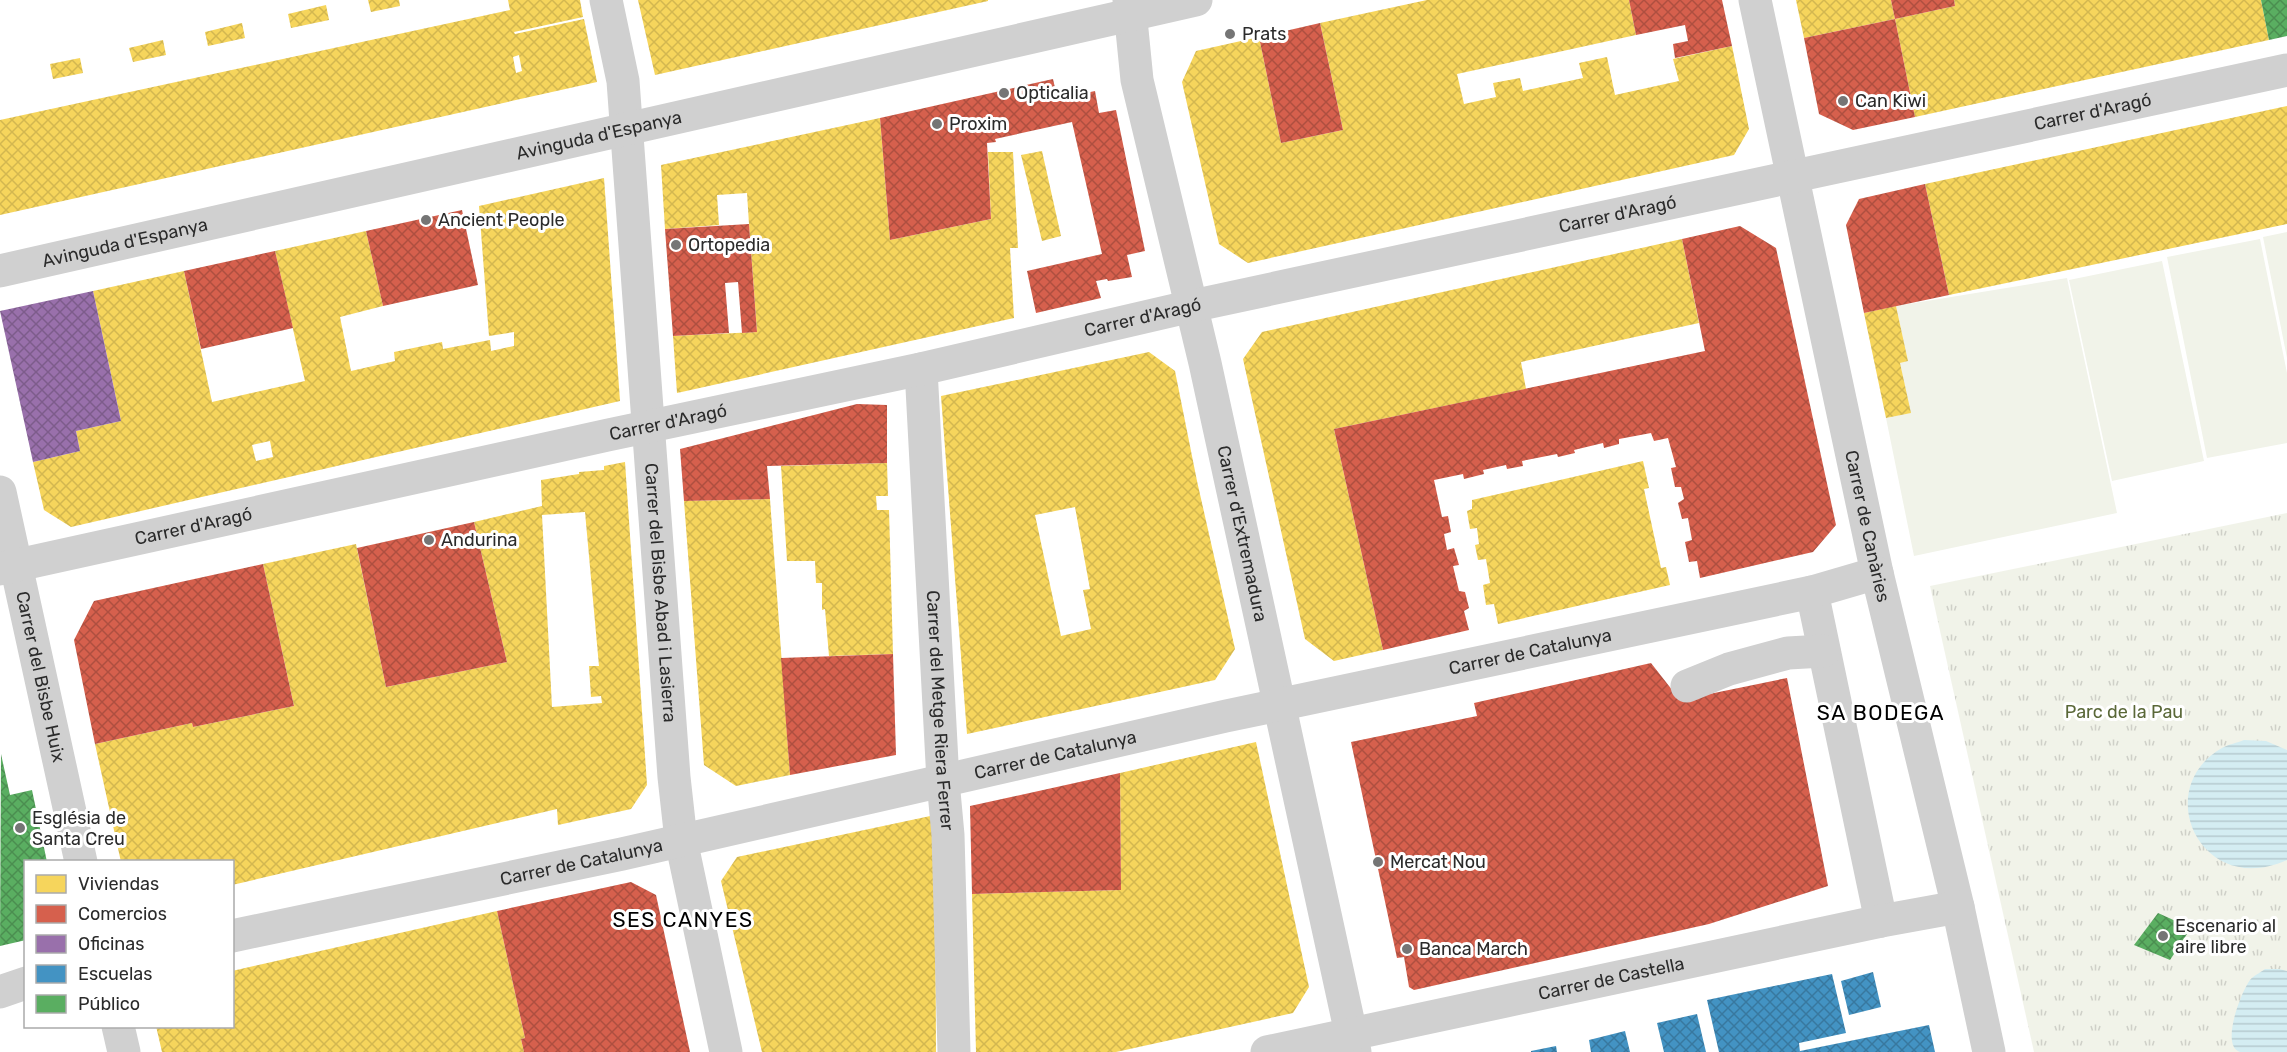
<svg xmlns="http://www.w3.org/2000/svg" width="2287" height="1052" viewBox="0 0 2287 1052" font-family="Rubik,sans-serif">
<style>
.park{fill:url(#park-tufts)}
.pitch{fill:#f1f3e9}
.water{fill:url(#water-rules)}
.homes{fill:url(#homes-cross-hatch);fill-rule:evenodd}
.shops{fill:url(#shops-cross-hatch)}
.offices{fill:url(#offices-cross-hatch)}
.schools{fill:url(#schools-cross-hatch)}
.public{fill:url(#public-cross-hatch)}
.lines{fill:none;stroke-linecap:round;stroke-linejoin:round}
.minor{stroke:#d0d0d0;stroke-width:33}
.poi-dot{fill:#757575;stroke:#fff;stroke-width:2}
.labels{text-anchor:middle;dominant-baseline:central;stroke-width:6;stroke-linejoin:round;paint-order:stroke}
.poi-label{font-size:18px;fill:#2b2b2b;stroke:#fff;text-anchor:start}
.street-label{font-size:18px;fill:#2b2b2b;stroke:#fff}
.park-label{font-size:18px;fill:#5a6838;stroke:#fff}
.quarter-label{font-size:21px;letter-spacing:1.5px;fill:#000;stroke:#fff}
</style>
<defs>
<pattern id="park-tufts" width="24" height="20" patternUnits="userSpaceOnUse" patternTransform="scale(1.5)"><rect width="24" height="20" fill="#f1f3e9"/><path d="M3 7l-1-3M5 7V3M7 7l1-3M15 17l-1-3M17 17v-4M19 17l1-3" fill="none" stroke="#cfd0c8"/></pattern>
<pattern id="water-rules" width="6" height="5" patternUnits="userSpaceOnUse" patternTransform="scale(1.5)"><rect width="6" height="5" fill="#d4edf2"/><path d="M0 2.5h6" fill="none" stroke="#b6cbd0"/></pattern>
<pattern id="homes-cross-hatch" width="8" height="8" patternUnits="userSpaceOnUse" patternTransform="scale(1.5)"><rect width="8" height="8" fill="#f6d55c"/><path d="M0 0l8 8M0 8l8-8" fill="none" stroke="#d3b750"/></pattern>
<pattern id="shops-cross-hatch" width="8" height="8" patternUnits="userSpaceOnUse" patternTransform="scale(1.5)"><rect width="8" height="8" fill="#d6604d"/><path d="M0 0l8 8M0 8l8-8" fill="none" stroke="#ae4f40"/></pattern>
<pattern id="offices-cross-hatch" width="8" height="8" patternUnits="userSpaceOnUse" patternTransform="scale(1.5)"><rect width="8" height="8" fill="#9970ab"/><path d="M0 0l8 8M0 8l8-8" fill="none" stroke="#7d5c8b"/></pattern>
<pattern id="schools-cross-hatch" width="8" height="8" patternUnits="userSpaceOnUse" patternTransform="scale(1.5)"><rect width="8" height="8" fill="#4393c3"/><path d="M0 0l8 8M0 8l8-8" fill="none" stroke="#38789f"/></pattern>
<pattern id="public-cross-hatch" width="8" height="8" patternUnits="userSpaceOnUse" patternTransform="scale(1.5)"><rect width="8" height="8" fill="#5aae61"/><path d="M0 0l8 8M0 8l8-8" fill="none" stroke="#4b8e50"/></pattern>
</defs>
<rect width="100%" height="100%" fill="#fff"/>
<path class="park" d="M2287,513V1052H2034L1930,586Z"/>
<path class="pitch" d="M2287,232V358L2263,237Z
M2260,239L2287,373V443L2207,458L2167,257Z
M2162,261L2204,461L2112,481L2069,280Z
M2067,278L2117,513L1914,556L1886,418L1910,413L1900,363L1908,361L1896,306Z"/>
<path class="water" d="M2244,740L2266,741L2287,750V860C2201,899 2150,789 2222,748C2229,744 2237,743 2244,740Z
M2265,969H2279L2287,971V1052C2275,1052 2251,1052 2240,1052C2220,1046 2241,992 2250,980C2253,976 2260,973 2265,969Z"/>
<path class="homes" d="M368,0H399L400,6L371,12Z
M508,0H580L583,17L514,32L515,34L584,19L597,82L0,215V120L510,10ZM519,55L522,71L516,73L513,57Z
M638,0H988V1L655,75Z
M1427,0H1629L1636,35L1457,74L1464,104L1496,97L1493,83L1520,78L1523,91L1583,78L1579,63L1607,57L1615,95L1679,81L1673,59L1732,46L1749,129L1734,155L1248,263L1219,244L1182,82L1196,51L1259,37L1281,143L1343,130L1320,23Z
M1796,0H1891L1895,19L1804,38Z
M1954,0H2261L2269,40L1915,117L1895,19L1955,6Z
M326,5L329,20L291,28L288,14Z
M242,23L245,38L208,46L205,32Z
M163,40L166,55L133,62L129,48Z
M80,58L83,73L53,79L50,64Z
M2287,106V224L1949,295L1925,184Z
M880,118L890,240L991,219L988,152H1013L1018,248H1010L1014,318L677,393L673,336L757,332L749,224L747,193L717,195L719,225L665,229L661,165Z
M1042,151L1061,236L1042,241L1021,155Z
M604,178L620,401L71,527L44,510L33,462L80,451L76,431L121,421L93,291L184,271L212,402L305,381L275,251L366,231L383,306L340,317L351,371L395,361L394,352L442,342L443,349L490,340L491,351L514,346V332L489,336L479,206ZM270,441L273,457L256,461L252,445Z
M1682,239L1699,323L1521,362L1526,389L1334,429L1383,650L1334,661L1305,639L1243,359L1262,332Z
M1896,306L1908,361L1900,363L1911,413L1886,418L1864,313Z
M1149,352L1175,371L1197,481L1235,649L1215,680L967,734L941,396ZM1075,507L1090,589L1083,590L1091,629L1061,636L1035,515Z
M1643,461L1649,488L1644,489L1661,568L1666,567L1670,585L1498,624L1494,604L1486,605L1483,585L1490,583L1486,559L1478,560L1475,545L1479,544L1477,528L1470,529L1467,511L1472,509V500Z
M625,462L647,785L631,809L558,825L557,809L232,885V862H121L95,744L192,723L193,727L294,706L263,564L356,544L386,687L507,662L474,522L542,506L541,480L579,474V472L604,470V466ZM585,512L599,666H589L591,697L601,696L602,703L552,707L542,515Z
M887,463L888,496H876L877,510H889L893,654L829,656L825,609L822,610V583H816L815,561H787L781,466Z
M770,499L790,775L736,786L704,765L684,501Z
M1256,742L1309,987L1293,1013L1116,1052H976L972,894L1121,890L1120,773Z
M935,815L936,1052H762L721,881L737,857Z
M497,911L525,1038L521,1039L524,1052H162L156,1026H232V971Z"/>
<path class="shops" d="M1629,0H1722L1732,46L1675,58L1673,44L1688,41L1685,25L1636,35Z
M1891,0H1954L1955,6L1895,19Z
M1895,19L1915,117L1853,130L1819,114L1804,38Z
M1320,23L1343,130L1281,143L1259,37Z
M1053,79L1058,101L1067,100V97L1095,91L1099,113L1116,110L1145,251L1127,255L1132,277L1108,281L1107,279L1096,281L1101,298L1036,313L1027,271L1102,254L1072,122L995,139L996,142L987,143L991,219L890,240L880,118Z
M1925,184L1949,295L1864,313L1846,225L1859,199Z
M462,210L478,285L383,306L366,231Z
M749,224L757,332L742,333L738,282L725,283L729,333L673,336L665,229Z
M1740,226L1776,248L1836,525L1813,552L1700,578L1697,561L1689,562L1685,542L1692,540L1688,518L1682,519L1678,503L1684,499L1681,487H1675L1671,468L1676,467L1668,438L1654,441L1651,433L1619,439V444L1604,448L1603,443L1574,450L1575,453L1558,457L1557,454L1522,461L1523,466L1507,469L1506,465L1483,470L1484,474L1464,479L1463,474L1434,480L1442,517L1448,516L1451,532L1444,534L1447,550L1454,548L1459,565L1453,566L1459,591L1465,592L1469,608L1464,611L1469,630L1383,650L1334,429L1705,351L1682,239Z
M275,251L293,328L201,349L184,271Z
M857,404L887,405V463L767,466L770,499L684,501L680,449Z
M474,522L507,662L386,687L357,548Z
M263,564L294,706L193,727L192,723L95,744L74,640L94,601Z
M893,654L896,755L790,775L781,658Z
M1651,663L1680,700L1787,678L1828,886L1709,924L1414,990L1409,987L1404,957L1397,958L1351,742L1477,716L1474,703Z
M1120,773L1121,890L972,894L970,806Z
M631,882L656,895L690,1052H524L521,1039L525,1038L497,911Z"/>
<path class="offices" d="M93,291L121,421L76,431L80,451L33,462L0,311Z"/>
<path class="schools" d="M1873,972L1881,1007L1849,1015L1841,981Z
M1832,974L1846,1033L1799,1043L1800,1052H1719L1707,1000Z
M1697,1014L1706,1052H1664L1657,1023Z
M1929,1025L1935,1052H1800V1051Z
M1625,1031L1630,1052H1591L1589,1040Z
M1556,1046L1557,1052H1531V1051Z"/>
<path class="public" d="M2261,0H2287V36L2269,40Z
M1,754L10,795L32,790L47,862H26V940L0,946Z
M2158,913L2191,928L2170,960L2134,945Z"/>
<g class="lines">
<g class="minor">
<path id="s1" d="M606,0L623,81L674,777L681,840L726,1052"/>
<path id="s2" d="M1129,0L1137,80L1205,363L1355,1052"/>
<path id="s3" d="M1755,0L1877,573L1958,907L1989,1052"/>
<path id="s4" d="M0,271L1196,0"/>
<path id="s5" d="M921,369L943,781L948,835L954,1052"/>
<path id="s6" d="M0,492L81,862"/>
<path id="s7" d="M0,569L608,435L921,369L1192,306L2287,70"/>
<path d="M1812,592L1881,921"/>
<path d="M1687,686L1729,669L1788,653L1824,651"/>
<path id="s8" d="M232,936L622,854L1226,716L1812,592L1877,573"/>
<path d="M0,992L26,983"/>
<path d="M118,1026L124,1052"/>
<path id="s9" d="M1267,1052L1881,921L1958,907"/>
</g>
</g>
<g class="poi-dot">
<circle cx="1230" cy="34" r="6"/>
<circle cx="1004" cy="93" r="6"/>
<circle cx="1843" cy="101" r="6"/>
<circle cx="937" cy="124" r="6"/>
<circle cx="426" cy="220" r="6"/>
<circle cx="676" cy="245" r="6"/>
<circle cx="429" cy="540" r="6"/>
<circle cx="20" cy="828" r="6"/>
<circle cx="1378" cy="862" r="6"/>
<circle cx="2163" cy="936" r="6"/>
<circle cx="1407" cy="949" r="6"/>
</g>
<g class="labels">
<g class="poi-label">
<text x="1242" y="34">Prats</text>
<text x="1016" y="93">Opticalia</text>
<text x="1855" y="101">Can Kiwi</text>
<text x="949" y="124">Proxim</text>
<text x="438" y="220">Ancient People</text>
<text x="688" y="245">Ortopedia</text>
<text x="441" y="540">Andurina</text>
<text x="32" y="818">Església de<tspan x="32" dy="21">Santa Creu</tspan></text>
<text x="1390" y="862">Mercat Nou</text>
<text x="2175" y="926">Escenario al<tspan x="2175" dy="21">aire libre</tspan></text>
<text x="1419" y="949">Banca March</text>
</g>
<g class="street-label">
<text stroke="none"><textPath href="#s7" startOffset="2142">Carrer d'Aragó</textPath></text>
<text stroke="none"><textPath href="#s4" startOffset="614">Avinguda d'Espanya</textPath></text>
<text stroke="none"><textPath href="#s7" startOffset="1656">Carrer d'Aragó</textPath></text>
<text stroke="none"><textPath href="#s4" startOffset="128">Avinguda d'Espanya</textPath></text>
<text stroke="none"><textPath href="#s7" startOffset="1170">Carrer d'Aragó</textPath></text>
<text stroke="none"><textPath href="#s7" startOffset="684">Carrer d'Aragó</textPath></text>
<text stroke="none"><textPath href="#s7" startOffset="198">Carrer d'Aragó</textPath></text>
<text stroke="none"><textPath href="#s3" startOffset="538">Carrer de Canàries</textPath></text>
<text stroke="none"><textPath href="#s2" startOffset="546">Carrer d'Extremadura</textPath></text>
<text stroke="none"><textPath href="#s1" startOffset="596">Carrer del Bisbe Abad i Lasierra</textPath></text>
<text stroke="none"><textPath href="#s8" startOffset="1329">Carrer de Catalunya</textPath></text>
<text stroke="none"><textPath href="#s6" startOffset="189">Carrer del Bisbe Huix</textPath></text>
<text stroke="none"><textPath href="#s5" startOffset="342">Carrer del Metge Riera Ferrer</textPath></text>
<text stroke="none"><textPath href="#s8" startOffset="843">Carrer de Catalunya</textPath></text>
<text stroke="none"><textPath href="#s8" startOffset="357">Carrer de Catalunya</textPath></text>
<text stroke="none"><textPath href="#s9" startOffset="352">Carrer de Castella</textPath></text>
</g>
<g class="park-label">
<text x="2124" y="712">Parc de la Pau</text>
</g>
<g class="quarter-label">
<text x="1881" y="712">SA BODEGA</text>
<text x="683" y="919">SES CANYES</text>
</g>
</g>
<rect x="24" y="860" width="210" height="168" fill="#ffffff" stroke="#aaaaaa" stroke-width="1.5"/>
<rect x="36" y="875" width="30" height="18" fill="#f6d55c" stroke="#aaaaaa" stroke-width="1.5"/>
<text x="78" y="890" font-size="18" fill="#2b2b2b">Viviendas</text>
<rect x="36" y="905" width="30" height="18" fill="#d6604d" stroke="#aaaaaa" stroke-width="1.5"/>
<text x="78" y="920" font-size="18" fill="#2b2b2b">Comercios</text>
<rect x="36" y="935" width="30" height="18" fill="#9970ab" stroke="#aaaaaa" stroke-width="1.5"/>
<text x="78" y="950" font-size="18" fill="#2b2b2b">Oficinas</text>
<rect x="36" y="965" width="30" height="18" fill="#4393c3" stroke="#aaaaaa" stroke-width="1.5"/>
<text x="78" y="980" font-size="18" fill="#2b2b2b">Escuelas</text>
<rect x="36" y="995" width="30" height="18" fill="#5aae61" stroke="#aaaaaa" stroke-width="1.5"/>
<text x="78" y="1010" font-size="18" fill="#2b2b2b">Público</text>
</svg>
